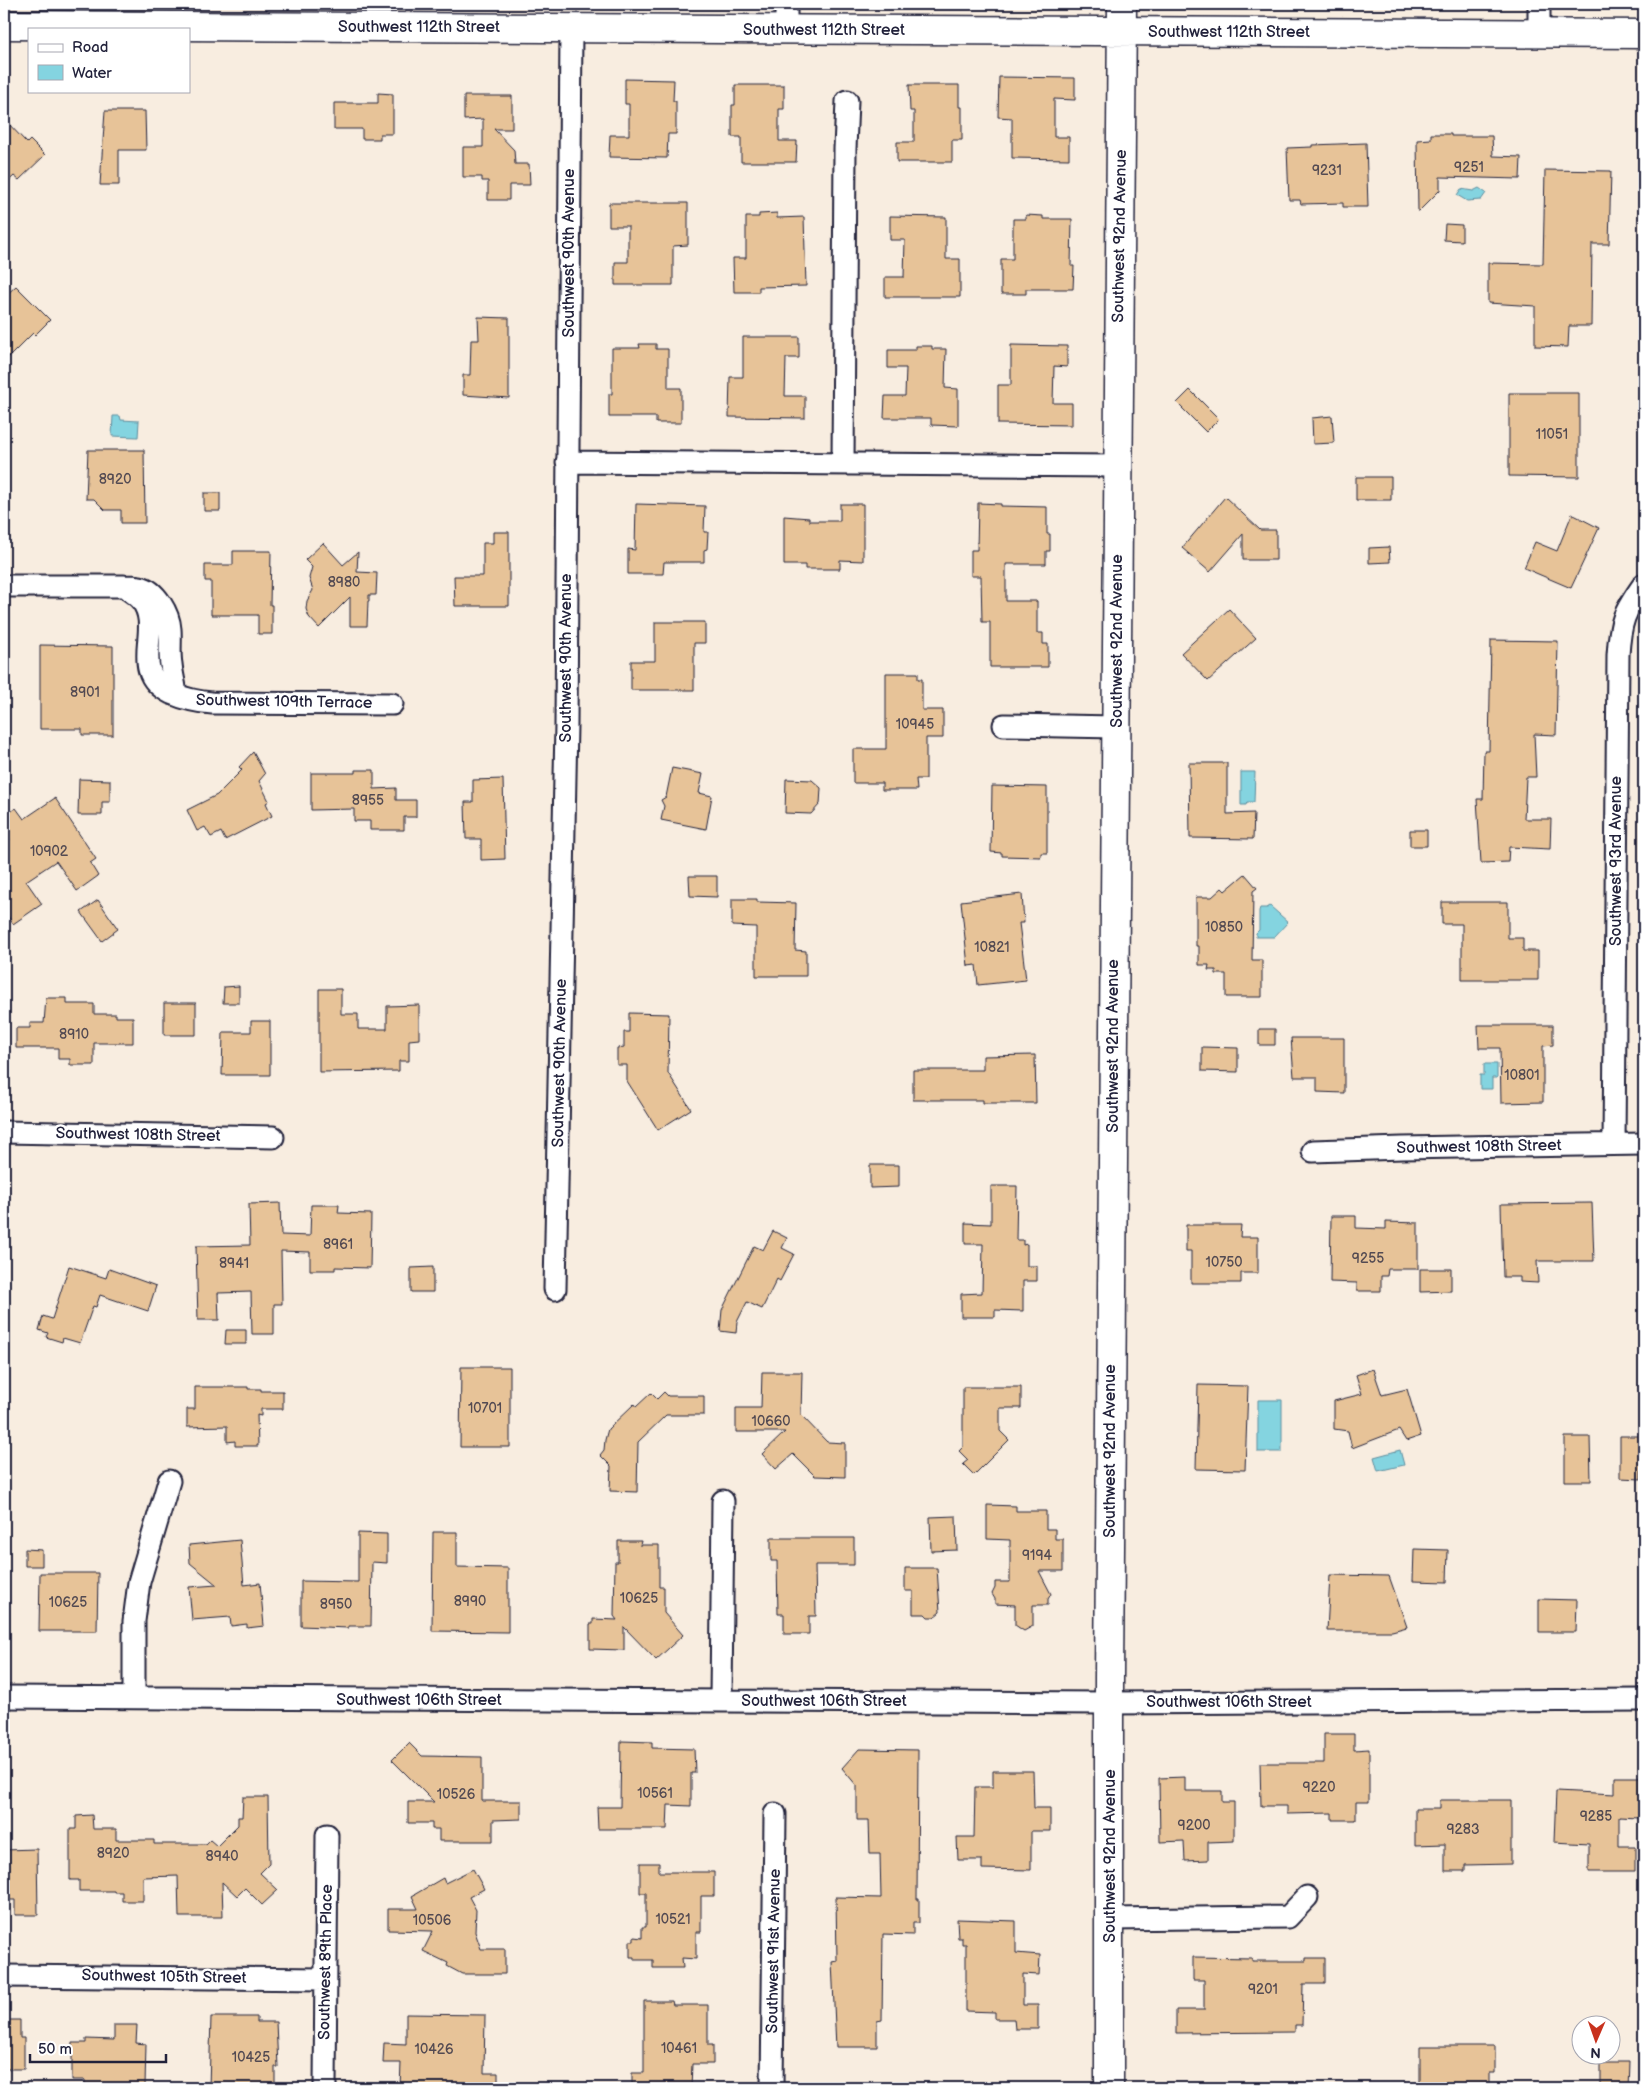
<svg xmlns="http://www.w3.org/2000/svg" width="1648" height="2092" viewBox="0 0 1648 2092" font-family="'Balsamiq Sans',sans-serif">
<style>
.water{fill:#84d4e0;stroke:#5d8d9e}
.building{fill:#e7c398;stroke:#22223b}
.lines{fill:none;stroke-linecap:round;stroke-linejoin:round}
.street-casing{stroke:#22223b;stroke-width:25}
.secondary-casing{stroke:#22223b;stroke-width:31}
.street{stroke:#fff;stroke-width:21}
.secondary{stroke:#fff;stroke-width:28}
.labels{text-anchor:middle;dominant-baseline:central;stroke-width:4.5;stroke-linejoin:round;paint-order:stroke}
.number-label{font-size:14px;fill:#534a52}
.street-label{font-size:16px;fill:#22223b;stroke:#fff}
</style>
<rect width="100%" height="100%" fill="#f8ede0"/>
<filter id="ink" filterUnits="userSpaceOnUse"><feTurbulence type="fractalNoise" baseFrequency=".02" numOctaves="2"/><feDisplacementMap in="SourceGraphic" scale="10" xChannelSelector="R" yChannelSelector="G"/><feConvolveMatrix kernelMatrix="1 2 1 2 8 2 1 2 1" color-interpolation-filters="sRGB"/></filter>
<g filter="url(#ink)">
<path class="water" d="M1479,188L1486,193L1481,200L1467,201L1457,195L1461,189L1473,191Z
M113,416H120L121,420L139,421L138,437L112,436Z
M1241,772H1255L1254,802H1247L1246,805H1241Z
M1270,906L1288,922L1274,937H1256V933L1259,930V911L1260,908H1267Z
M1484,1064H1497V1078H1492V1089H1480V1075H1484Z
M1258,1400H1282V1452H1258Z
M1400,1450L1404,1465L1378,1471L1374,1457Z"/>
<path class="building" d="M999,77L1075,78V100L1054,99V137H1069V159L1012,158V118L998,117Z
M625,79L674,80L673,101H676V134H668L667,158L609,157L610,135H629V104H625Z
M735,85H784V109H779V141H797L796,162H741V137H732V105H735Z
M909,85H959V107H962V140H952V162H897V142H914V111H910Z
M378,93L393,94V134H380V139H362V129H334V103H378Z
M464,96H512V129H494L514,150L515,164H529L530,185H509V200H488V181H482V177H463V147H483V119L464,120Z
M105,111H145L146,150H119V185H100Z
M4,119L27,143L30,140L45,155L19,180L14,176L4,185Z
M1431,134H1451V136H1492L1493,156L1521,157L1520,179L1440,177V190L1418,212L1417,140L1431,139Z
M1366,143L1368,207H1343V203L1301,204L1300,200H1289L1287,148L1312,147V145Z
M1545,170L1611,171L1609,244H1592L1591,326H1569L1568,347L1535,346V306L1488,303V263L1543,264Z
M609,203H688V245L673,246V285H615V262H628V226H609Z
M777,213V218L804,217L806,286L759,287V292H734L733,258H746V217H759V214Z
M1026,215L1043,216V219H1072L1071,266H1074L1073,289H1026V294H1001V259H1013V219H1026Z
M890,216L946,217V259H960V297H885V277H904L905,240H890Z
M1445,224L1462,225V241L1444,240Z
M16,286L50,320L35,335L33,333L4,362V297Z
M478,317L509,318V398L463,395V375H470L471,340H479Z
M743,337H799V358H786L785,396H805V418L729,417L730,377H743Z
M639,344H656V349H668V388H681V423H656V417H609V394H612V348H640Z
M1011,345L1067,346V367L1054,366L1053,403H1072V425L998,424V385H1011Z
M916,346H932V349H946L945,388L958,389V426L931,425V418H884L885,396H905L906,368H888V350H916Z
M1190,390L1219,419L1206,432L1177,403Z
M1509,393H1579V477L1509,476Z
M1332,416L1334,443L1313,444L1312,418Z
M88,450H144L145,523H121V510H105L94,499H86Z
M1356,477H1391V500H1356Z
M204,493H220V511H204Z
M1225,497L1260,530H1276V560H1243V534L1210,572L1182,548Z
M978,503L1001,504V506L1047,507V534H1050V551H1046V564H1006V601H1037V633H1043V644H1048V667H990V622H982L981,576H971V550H977Z
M636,504L705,506L704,532H708L707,549L704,550V562H664L663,574H628V549L635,550Z
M840,504H863V561L840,560V569H805V565H784V516L809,518V521H840Z
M1572,514L1599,528L1571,588L1524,568L1535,542L1557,551Z
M493,532H509V606H455L454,576H483V543H493Z
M323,543L343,565L358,552L357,572L377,573L376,595H369V601H368L367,626H350V597L319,628L309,617L306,609L307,601L313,590L309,578L312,567L305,560Z
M1389,547L1390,562L1369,563V548Z
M233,551H271L270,605H272V634H258V615H211V581H205V565H233Z
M1229,609L1256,638L1208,681L1181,653Z
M655,622H705V643H694V690H631V661H655Z
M1491,640L1558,641L1556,735L1534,734L1536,777H1526L1524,819H1551L1550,849L1509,847L1508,862L1481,863L1477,799H1483L1484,751H1489Z
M40,645L113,646V735H82V729H40Z
M886,673H918V679H922V710H943V738H926V779H916L917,790H882V783H853V749H886Z
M253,752L265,774L259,781L269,801L266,803L272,816L225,840L221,832L211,837L205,827L197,831L187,810L217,795L242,770L239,767Z
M1189,763H1227V814L1254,813L1253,839L1190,838Z
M672,768L703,774L699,793L712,796L706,829L661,820L664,806L661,800L666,797Z
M355,770H374V789L396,788V800H416V817H404V830H370V821H354V809L311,810V773H355Z
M79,779L110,780V802H102V815H78Z
M503,779L505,859L481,860V839H466L465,802H473V780Z
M786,779L812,780L821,788L820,804L811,814L785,813Z
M992,786L1047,787V853H1041V857L1002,856V853L991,852Z
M55,798L96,859L90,863L98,876L77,891L56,861L26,881L42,904L13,924L4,910V844L10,840L4,830V816L16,808L24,819Z
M1410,830H1427V846H1410Z
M1245,874L1257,888L1253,891L1252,960H1262V997H1226V974H1216V970H1208L1209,965H1199V946H1196V897H1212L1222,888L1225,891Z
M689,876H717V897L690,896Z
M1022,894L1024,923H1019L1026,980L978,985L976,965L968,966L961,901Z
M732,899H757V902L796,903L795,950L806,951V976H756V927L732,926Z
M98,900L118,929L102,941L81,912Z
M1442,902H1508V938H1523V951H1538V980H1462V924H1442Z
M239,986V1003H223L224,987Z
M319,989H341V1014H358V1029H387V1006L419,1005V1039L409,1040V1061H399V1071L319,1072Z
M46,998H67V1004H94V1014H116V1017H133V1043H94V1065H70V1059H58V1048H16V1028H30V1023H44Z
M164,1003H196V1035H164Z
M629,1013L669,1014L668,1073L691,1109L658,1130L627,1081V1065H617V1048L624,1047V1032H629Z
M251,1021H270V1075H222L223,1032H251Z
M1478,1025H1553V1045L1543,1046V1102L1501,1103L1500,1048H1479Z
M1259,1029H1275V1045H1259Z
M1291,1038H1344V1093L1317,1092V1077H1294Z
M1202,1047L1238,1048V1072L1202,1071Z
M1035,1055L1036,1103H983V1100H913V1070H983V1056Z
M870,1165H899V1187L870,1188Z
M991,1186H1017L1016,1240H1023V1245L1027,1244V1266H1037V1281H1023V1311L995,1310V1317H961V1294L982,1293L983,1244H965V1223L991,1224Z
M280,1203L281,1235L310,1236L311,1205H339L338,1213L371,1214L370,1268L335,1267V1270H310V1252L281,1251L282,1304H274V1334H252L251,1292L218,1293L219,1320H198L196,1246L250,1245L249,1204Z
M1592,1203L1594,1261H1537L1538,1283L1520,1282V1277H1503L1501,1204Z
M1331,1216H1356V1228L1386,1229V1222L1418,1223V1269H1388L1387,1276H1381V1291H1357V1283L1330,1282Z
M1186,1225H1241L1240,1237H1258V1273H1241V1283H1191V1251H1186Z
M773,1231L787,1238L782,1248L794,1254L780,1281L777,1279L762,1309L747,1302L737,1322L736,1333L720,1331L722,1310L754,1246L763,1250Z
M69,1266L106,1278L109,1269L156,1286L148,1311L100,1295L96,1307L93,1306L80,1343L63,1338L62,1342L46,1337L48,1333L39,1330L43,1316L52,1319Z
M433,1267V1292H411V1268Z
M1420,1269H1451V1291L1420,1292Z
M226,1330H246V1344H225Z
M461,1367H510V1447H460Z
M1373,1369L1382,1395L1407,1389L1421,1436L1406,1441L1399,1430L1352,1448L1348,1431L1334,1429V1401L1362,1394L1356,1375Z
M762,1372H802L801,1415L827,1442L845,1443V1477L815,1476L793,1454L776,1469L762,1454L785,1432H736V1408H761Z
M1198,1385L1248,1386L1245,1470L1196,1469Z
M195,1387H248V1389H261V1391H283V1409H261V1416L257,1415L258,1446H235V1441L227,1442V1426L187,1427V1409H195Z
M963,1387H1021V1408H1000V1431L1009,1440L974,1475L963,1464L968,1460L959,1451L963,1447Z
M664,1392L668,1396H704V1415H666L638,1442L637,1492L610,1491L611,1466L600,1455L604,1450L605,1440L608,1429L634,1404L636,1407L651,1393L657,1399Z
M1620,1436H1642L1641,1479L1620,1478Z
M1565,1437H1590L1591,1481H1565Z
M987,1505L1016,1506V1511H1046V1529H1055V1539H1063V1571H1039L1051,1594L1048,1599V1605H1033V1626L1024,1631L1015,1625V1605L995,1604V1599L992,1594L995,1588V1582H1010V1540L987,1539Z
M956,1516L957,1550L931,1551L930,1517Z
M433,1532H457V1567L508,1568V1632L432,1631Z
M358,1533L387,1534V1563L372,1562L371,1626H348V1628L301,1626V1581L358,1582Z
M771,1538H854V1565H815L816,1616H809V1634H784V1614H778L777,1561H771Z
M240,1540L244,1585L260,1583L264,1626L247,1628V1624L231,1626L230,1617L192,1620L189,1587L217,1585L190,1563L189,1545Z
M618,1541H641L640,1545H659V1587H664V1613L683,1635L656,1660L624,1627V1650L590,1649V1624H593V1619L617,1620L614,1616L615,1562H618Z
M25,1549L42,1550V1566H25Z
M1414,1549L1448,1550L1447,1582L1413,1581Z
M905,1568H937L940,1612L934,1617H928L925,1614H913V1591H905Z
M40,1573H98L97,1631H39Z
M1330,1575L1389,1576L1407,1627L1392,1631H1327Z
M1539,1599L1577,1600L1576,1632H1539Z
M1324,1734H1354V1750L1369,1749V1802H1356V1820H1332V1813L1287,1814V1806H1261L1260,1763H1324Z
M621,1741L652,1742V1748L694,1749L695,1773H691V1806L668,1805L667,1829H598L597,1807H620Z
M409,1743L422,1756L482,1757V1801H521V1819L493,1820V1841H439V1829H432V1823H408V1802H434L392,1760Z
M859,1749L918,1750L917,1899H919V1923H913V1935L883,1934L882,2020L877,2021V2047H836L832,1962L837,1961L836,1897L881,1898L880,1854H870L869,1820H857V1786L842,1768Z
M993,1771H1033L1034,1808H1050V1831H1031V1870L982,1869V1860H958L957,1837H974L975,1787H993Z
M1185,1777V1791H1222V1802H1234V1841L1208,1842V1860L1185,1861L1184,1841L1160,1842L1159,1778Z
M1615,1777H1640L1639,1818L1619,1817V1846H1635V1872H1589V1844L1554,1842L1556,1791L1615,1794Z
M243,1797H268L269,1864L260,1873L278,1890L262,1905L245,1888L237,1896L222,1882L223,1917H179L178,1876L143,1877V1901H122V1892H114V1891H79V1880H70V1829H76V1816L92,1815L93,1829H116V1840H154V1844H206L210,1840L217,1846L238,1825V1817H242Z
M1440,1800H1511V1864L1465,1865V1871H1445V1844L1415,1845V1809H1440Z
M37,1849L38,1915H15V1900H4V1850Z
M640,1863H659V1872H714V1896H701V1932H696V1959L682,1958L683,1968H653V1960H634V1957H630V1941H634V1937L642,1938V1927H646V1893H640Z
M473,1869L484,1889L469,1897L476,1910L475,1932L481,1949H505V1974H462L447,1966L448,1963L423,1951L433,1931L388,1930V1909H418L412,1896L443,1878L445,1883Z
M957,1919L1016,1921V1953L1040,1955L1039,1975L1023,1974V2005H1038V2029H1015L1014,2019H995V2012L966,2011V1944H962V1938H958Z
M1193,1957L1252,1958V1961H1306V1958H1325V1984H1303L1302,2025H1295V2032L1176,2033V2010H1204V1980H1193Z
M644,2001H672L673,2005H708V2045H713V2064H692L691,2088H632V2073H644Z
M406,2014L485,2015L484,2073H498V2088H400L401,2063H383L384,2043L406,2044Z
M211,2017H257V2022H276L278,2067H275V2088H209Z
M4,2020H20V2038H24V2069H4Z
M114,2025H137L136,2043L146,2044L145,2086L85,2085V2080H72V2043H86V2039L114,2040Z
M1420,2046H1495V2073H1490V2088H1420Z
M1600,2062H1629L1628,2088H1600Z"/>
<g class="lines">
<defs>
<path id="street" d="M1539,4V33
M786,29V4
M567,462L1118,466
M843,464L845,149L847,101
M4,586H124C129,586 135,586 140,587C156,590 169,614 170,629C171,641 169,653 171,664C172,675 175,684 176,695
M124,586C130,591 138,595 142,601C164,630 126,671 171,693C185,699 197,702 212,703L392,704
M1004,725L1116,727
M4,1132L273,1137
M1614,1144L1618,655C1620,621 1624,612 1644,584
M1313,1151L1402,1148L1644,1144
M555,1289L566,725L571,28
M4,1697L1109,1703L1644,1700
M134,1697V1621L139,1582L169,1481
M721,1700L723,1501
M1110,1919L1288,1917L1307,1897
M4,1976L325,1979
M325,2088L327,1835
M772,2088L775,1814"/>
<path id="secondary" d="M4,25L1644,34
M1109,2088V1677L1122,4"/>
</defs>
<use href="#street" class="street-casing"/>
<use href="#secondary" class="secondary-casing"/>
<use href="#street" class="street"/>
<use href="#secondary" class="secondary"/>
</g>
</g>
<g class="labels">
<g class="number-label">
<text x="1469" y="167">9251</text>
<text x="1327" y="170">9231</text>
<text x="1552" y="434">11051</text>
<text x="115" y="479">8920</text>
<text x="344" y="582">8980</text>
<text x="85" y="692">8901</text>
<text x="915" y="724">10945</text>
<text x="368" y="800">8955</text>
<text x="49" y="851">10902</text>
<text x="1224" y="927">10850</text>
<text x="992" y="947">10821</text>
<text x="74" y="1034">8910</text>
<text x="1522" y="1075">10801</text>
<text x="338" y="1244">8961</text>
<text x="1368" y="1258">9255</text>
<text x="1224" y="1262">10750</text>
<text x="234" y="1263">8941</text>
<text x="485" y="1408">10701</text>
<text x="771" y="1421">10660</text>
<text x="1037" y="1555">9194</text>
<text x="639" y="1598">10625</text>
<text x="470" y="1601">8990</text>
<text x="68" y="1602">10625</text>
<text x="336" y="1604">8950</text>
<text x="1319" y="1787">9220</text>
<text x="655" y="1793">10561</text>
<text x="456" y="1794">10526</text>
<text x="1596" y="1816">9285</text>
<text x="1194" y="1825">9200</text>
<text x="1463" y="1829">9283</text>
<text x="113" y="1853">8920</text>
<text x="222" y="1856">8940</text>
<text x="673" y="1919">10521</text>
<text x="432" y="1920">10506</text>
<text x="1263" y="1989">9201</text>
<text x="679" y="2048">10461</text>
<text x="434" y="2049">10426</text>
<text x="251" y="2057">10425</text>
</g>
<g class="street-label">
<text x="419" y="27">Southwest 112th Street</text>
<text x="824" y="30">Southwest 112th Street</text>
<text x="1229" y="32">Southwest 112th Street</text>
<text transform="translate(1120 236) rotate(-89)">Southwest 92nd Avenue</text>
<text transform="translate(569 253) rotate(-90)">Southwest 90th Avenue</text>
<text transform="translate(1117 641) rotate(-90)">Southwest 92nd Avenue</text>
<text transform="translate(566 658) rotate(-90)">Southwest 90th Avenue</text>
<text transform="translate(284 702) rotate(1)">Southwest 109th Terrace</text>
<text transform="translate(1616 861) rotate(-90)">Southwest 93rd Avenue</text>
<text transform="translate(1113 1046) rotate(-90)">Southwest 92nd Avenue</text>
<text transform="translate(560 1063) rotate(-89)">Southwest 90th Avenue</text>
<text transform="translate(138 1135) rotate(1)">Southwest 108th Street</text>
<text transform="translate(1479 1147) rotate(-1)">Southwest 108th Street</text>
<text transform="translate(1110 1451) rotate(-90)">Southwest 92nd Avenue</text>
<text x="419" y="1700">Southwest 106th Street</text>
<text x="824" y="1701">Southwest 106th Street</text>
<text x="1229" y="1702">Southwest 106th Street</text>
<text transform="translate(1110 1856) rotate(-90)">Southwest 92nd Avenue</text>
<text transform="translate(774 1951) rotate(-89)">Southwest 91st Avenue</text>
<text transform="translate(326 1962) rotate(-89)">Southwest 89th Place</text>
<text transform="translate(164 1977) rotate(1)">Southwest 105th Street</text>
</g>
</g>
<rect width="1648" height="2092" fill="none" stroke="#fff" stroke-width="20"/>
<rect x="10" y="10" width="1628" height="2072" fill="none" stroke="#22223b" stroke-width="2" filter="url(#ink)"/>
<rect x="28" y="28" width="162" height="65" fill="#ffffff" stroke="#a7a7b1"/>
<rect x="38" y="44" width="25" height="8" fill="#ffffff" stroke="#a7a7b1"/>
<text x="72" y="52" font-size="15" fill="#22223b">Road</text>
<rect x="38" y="65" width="25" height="15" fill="#84d4e0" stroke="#a7a7b1"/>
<text x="72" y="78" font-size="15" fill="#22223b">Water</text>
<g transform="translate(1596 2040) rotate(182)"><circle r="24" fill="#ffffff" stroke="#a7a7b1"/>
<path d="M0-4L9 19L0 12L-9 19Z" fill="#c8321e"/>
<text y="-8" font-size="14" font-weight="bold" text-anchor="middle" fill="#22223b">N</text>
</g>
<path d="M30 2054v8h136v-8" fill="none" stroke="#22223b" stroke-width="2.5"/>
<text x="38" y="2054" font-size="15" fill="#22223b" stroke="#ffffff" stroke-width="4" paint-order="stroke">50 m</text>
</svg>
